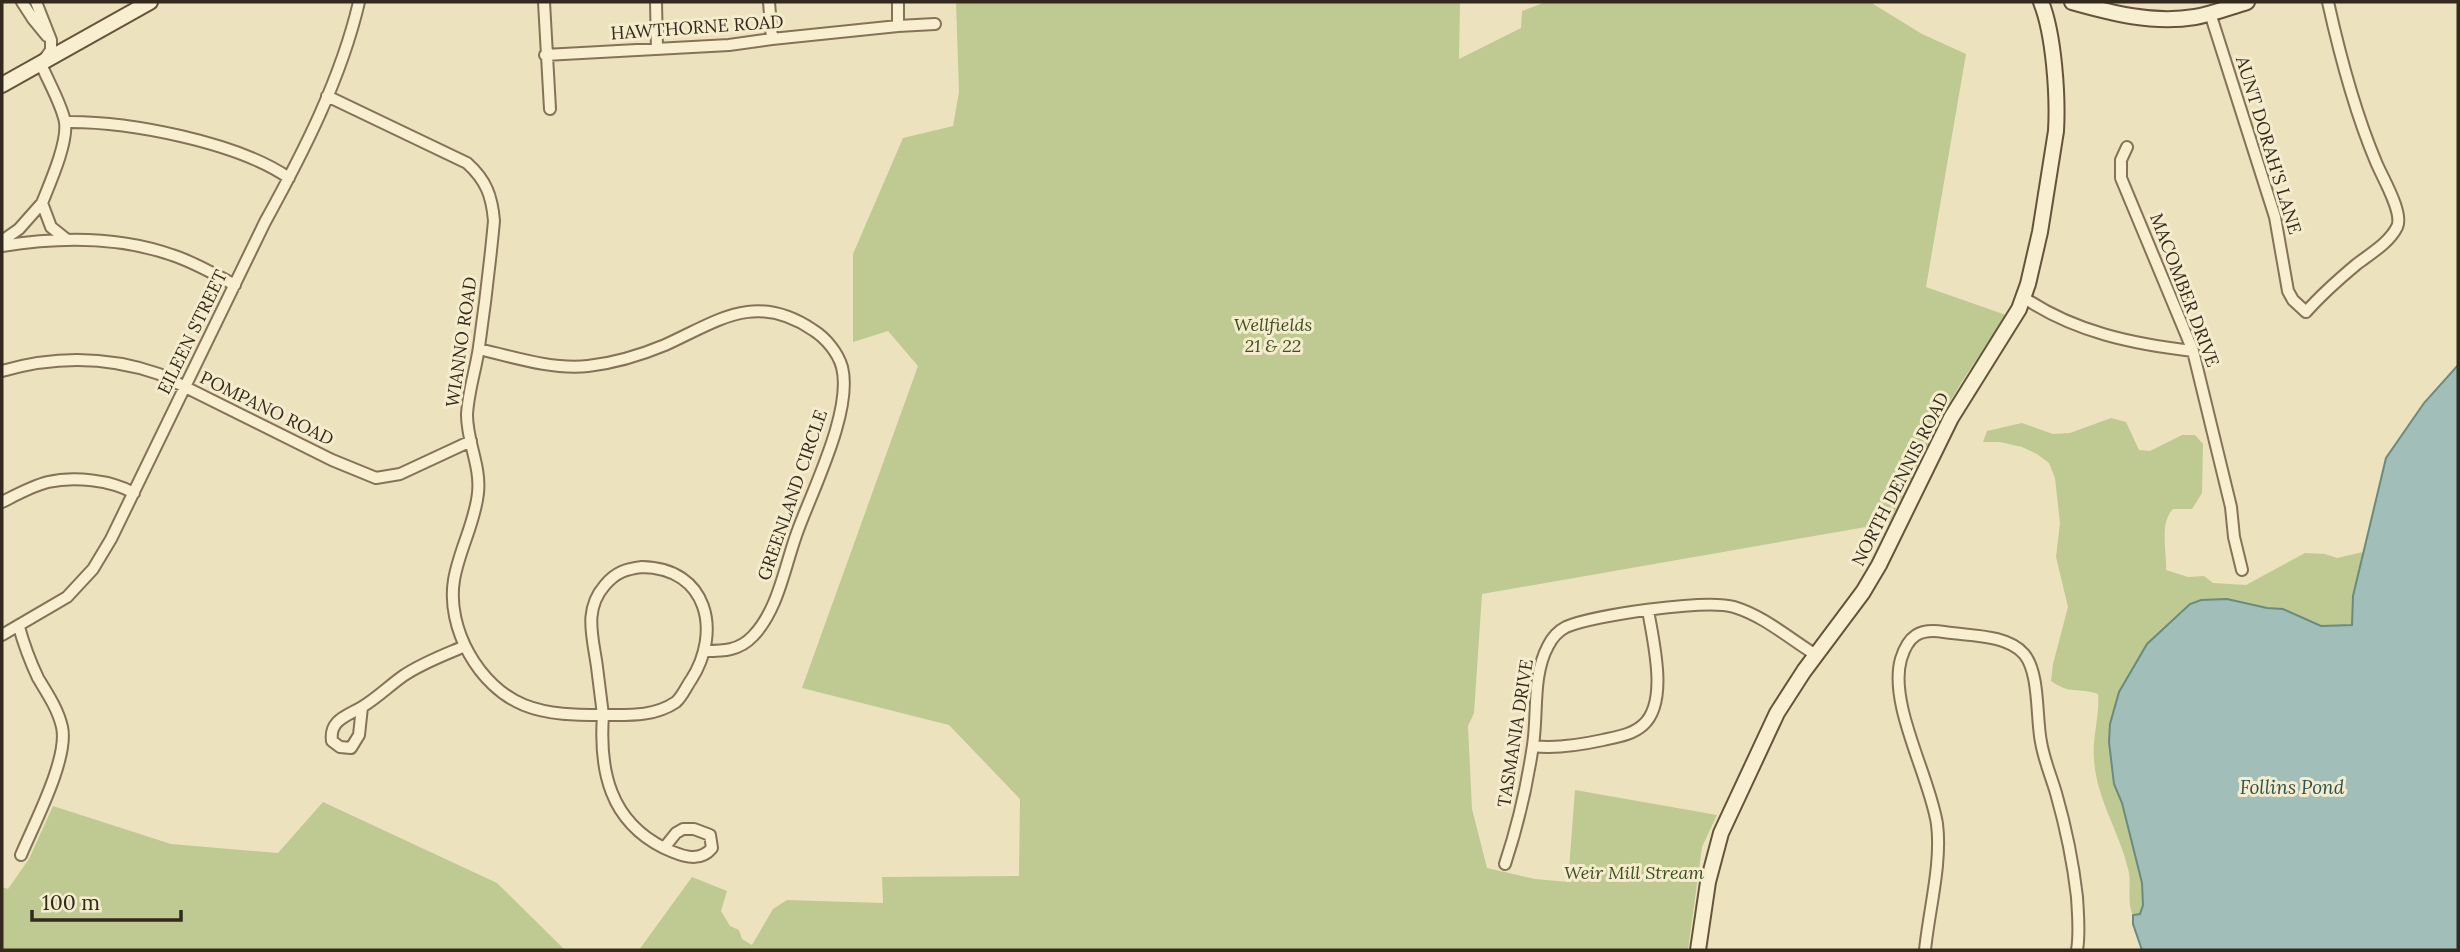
<svg xmlns="http://www.w3.org/2000/svg" width="2460" height="952" viewBox="0 0 2460 952" font-family="Lora,serif">
<style>
.green{fill:#beca92}
.water{fill:#a1beb8;stroke:#698b85;stroke-width:2}
.lines{fill:none;stroke-linecap:round;stroke-linejoin:round}
.street-casing{stroke:#847357;stroke-width:14}
.secondary-casing{stroke:#65543b;stroke-width:18}
.street{stroke:#f8efd0;stroke-width:10}
.secondary{stroke:#f8efd0;stroke-width:14}
.labels{text-anchor:middle;dominant-baseline:central;stroke-width:6;stroke-linejoin:round;paint-order:stroke}
.street-label{font-size:18px;fill:#33291c;stroke:#f4eccd}
.park-label{font-size:18px;font-style:italic;fill:#404f22;stroke:#f4eccd}
.water-label{font-size:19px;font-style:italic;fill:#2b5253;stroke:#f4eccd}
</style>
<rect width="100%" height="100%" fill="#ece2be"/>
<path class="green" d="M956,2H1460L1459,59L1521,28L1522,11L1546,2H1870L1922,34L1966,54L1926,287L2006,315L1961,383L1941,417L1889,523L1482,594L1474,713L1468,726L1472,809L1487,868L1535,879L1568,882L1575,790L1717,815L1702,847L1688,950H639L692,877L727,891L721,911L730,926L739,930L742,939L752,945L773,909L787,900L883,903L882,877L1019,876L1020,799L949,725L802,688L918,366L888,331L853,342V254L903,138L953,126L959,92Z
M2111,418L2126,422L2139,450L2150,451L2182,435H2195L2203,444L2202,493L2192,509H2173C2159,523 2167,552 2166,570L2188,577L2204,576L2213,583L2246,585L2305,553L2325,554L2337,558L2363,552L2353,596L2352,625L2321,626L2283,609L2267,608L2227,599L2201,600L2190,604L2147,644L2119,692L2114,784L2122,803L2142,883L2143,905L2140,914L2133,915C2127,904 2131,886 2129,873C2121,834 2096,799 2094,759C2092,737 2100,715 2098,694C2077,687 2071,695 2051,681L2053,664L2068,607L2056,557L2060,523L2055,478L2049,463L2037,454L2022,447L2000,442H1983L1987,431L2022,423L2053,434L2070,433Z
M323,802L497,883L565,950H2V887L8,889L29,859L53,806L171,844L278,853Z"/>
<path class="water" d="M2458,365V950H2142L2133,924V915L2140,914L2143,905L2142,883L2122,803L2114,784L2109,742L2110,724L2119,692L2147,644L2190,604L2201,600L2227,599L2267,608L2283,609L2321,626L2352,625L2353,596L2386,458L2424,403Z"/>
<g class="lines">
<defs>
<path id="street" d="M22,2L33,19L47,36
M36,2L51,40V50L41,64C48,81 62,105 65,122C68,143 50,183 42,203L51,227L66,239
M544,2L550,109
M656,2L657,49
M769,2L772,39
M898,2V26
M2210,13L2275,217L2288,291L2293,300L2306,312C2322,294 2339,279 2357,264C2370,254 2389,243 2397,227C2404,213 2382,177 2376,162C2354,110 2340,56 2328,2
M545,55L729,45L772,39L898,26L935,24
M327,96L467,163C486,180 492,196 494,221C490,263 485,305 479,347C476,369 468,392 467,415C467,442 481,466 478,493C475,523 459,550 454,580C446,628 479,687 524,705C549,715 576,715 603,715C599,771 610,821 664,848
M65,122C128,121 237,142 289,178
M2127,147L2121,160V178L2193,351L2231,507L2234,537L2242,570
M2,241L19,229L42,203
M2,246C57,237 118,236 172,255C194,262 214,274 235,285
M2023,297C2074,332 2133,344 2193,351
M479,349C513,357 553,370 588,366C615,363 641,355 665,345C718,321 755,291 813,330C826,338 838,353 842,367C853,410 813,489 798,530C785,564 779,609 753,636C739,651 723,651 705,651
M2,371C54,356 107,356 159,374L332,460L376,478L400,474L471,441
M2,502C16,495 32,486 48,482C74,476 111,480 134,493
M642,567C708,568 722,632 691,680C686,687 682,697 676,702C654,717 628,715 603,715C601,699 599,683 597,667C593,637 583,610 605,585C616,572 626,569 642,567Z
M19,627C24,645 30,661 38,678C47,693 58,709 62,727C69,758 34,824 21,855
M2,635L67,597L93,569L111,539L265,222C303,153 341,79 359,2
M362,707C347,716 329,720 332,741L340,747L351,748L359,735L362,707C377,698 389,686 403,676C422,663 444,655 465,646
M1533,746C1556,749 1580,745 1603,740C1616,737 1632,735 1643,725C1669,702 1653,641 1648,610
M683,829H694L710,835L712,848C699,864 679,855 664,848L676,833Z
M1505,864C1518,825 1527,786 1533,745C1538,713 1532,676 1548,646C1552,638 1558,631 1566,627C1594,615 1706,599 1734,607C1764,616 1790,639 1816,655
M1925,950C1929,910 1942,863 1937,824C1930,777 1888,704 1901,659C1908,636 1919,628 1944,632C1969,636 2007,634 2024,654C2040,673 2036,718 2041,742C2044,760 2051,776 2056,793C2066,828 2073,862 2077,897C2078,915 2080,933 2077,950"/>
<path id="secondary" d="M2072,2C2111,13 2153,24 2195,17C2212,14 2230,7 2247,2
M2,85L150,2
M1698,950L1708,882L1721,833L1777,713L1804,671L1863,592L1879,565L1951,418L2019,309L2028,284L2040,232L2056,131C2058,96 2054,34 2041,2"/>
</defs>
<use href="#street" class="street-casing"/>
<use href="#secondary" class="secondary-casing"/>
<use href="#street" class="street"/>
<use href="#secondary" class="secondary"/>
</g>
<g class="labels">
<g class="street-label">
<text transform="translate(697 27) rotate(-4)">HAWTHORNE ROAD</text>
<text transform="translate(2269 145) rotate(73)">AUNT DORAH'S LANE</text>
<text transform="translate(2185 290) rotate(69)">MACOMBER DRIVE</text>
<text transform="translate(192 332) rotate(-64)">EILEEN STREET</text>
<text transform="translate(461 342) rotate(-82)">WIANNO ROAD</text>
<text transform="translate(267 408) rotate(26)">POMPANO ROAD</text>
<text transform="translate(1900 479) rotate(-63)">NORTH DENNIS ROAD</text>
<text transform="translate(792 495) rotate(-71)">GREENLAND CIRCLE</text>
<text transform="translate(1515 733) rotate(-81)">TASMANIA DRIVE</text>
</g>
<g class="park-label">
<text x="1273" y="324">Wellfields<tspan x="1273" dy="21">21 &amp; 22</tspan></text>
<text x="1634" y="872">Weir Mill Stream</text>
</g>
<g class="water-label">
<text x="2292" y="787">Follins Pond</text>
</g>
</g>
<rect width="2460" height="952" fill="none" stroke="#33291c" stroke-width="7"/>
<path d="M32 910v10h149v-10" fill="none" stroke="#33291c" stroke-width="3.5"/>
<text x="42" y="910" font-size="21" fill="#33291c" stroke="#f4eccd" stroke-width="5" paint-order="stroke">100 m</text>
</svg>
